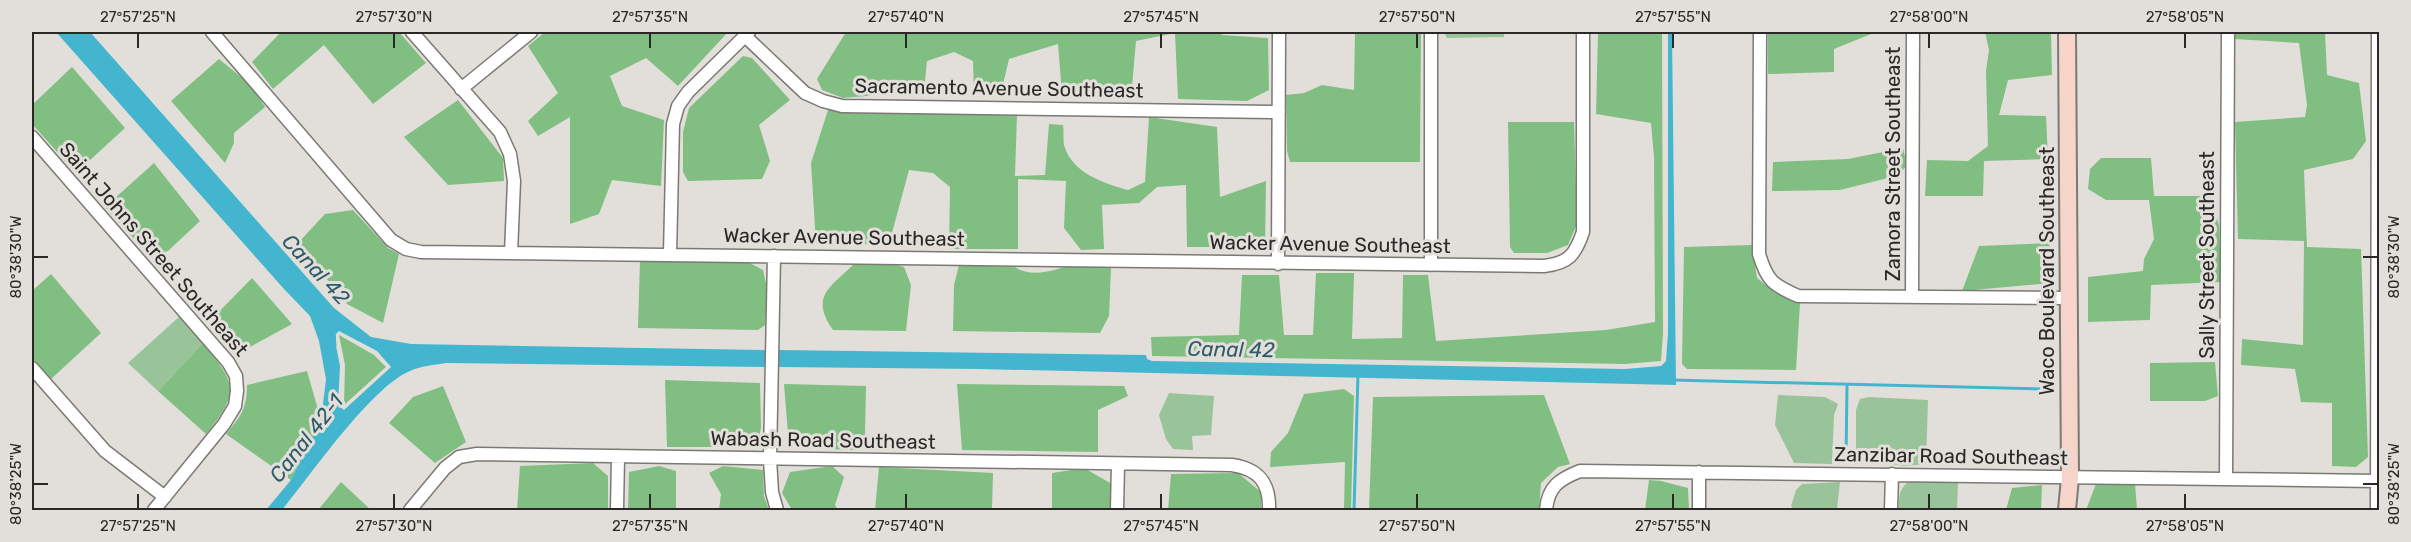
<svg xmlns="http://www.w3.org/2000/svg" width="2411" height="542" viewBox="0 0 2411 542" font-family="Rubik,sans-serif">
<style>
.green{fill:#99c399}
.forest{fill:#81be82}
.water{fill:#44b5ce;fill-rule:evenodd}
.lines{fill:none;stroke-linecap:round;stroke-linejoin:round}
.stream{stroke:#44b5ce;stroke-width:3}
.street-casing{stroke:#7b7974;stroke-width:15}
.secondary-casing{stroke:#7b7974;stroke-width:20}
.street{stroke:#fff;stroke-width:12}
.secondary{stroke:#f6d4ca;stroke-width:16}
.ticks{fill:none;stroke:#2a2927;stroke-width:2}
.labels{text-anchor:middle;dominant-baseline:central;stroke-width:6;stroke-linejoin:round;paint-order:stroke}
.street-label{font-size:20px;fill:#2a2927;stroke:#e2dfda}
.water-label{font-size:21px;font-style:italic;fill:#2e5d69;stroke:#e2dfda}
.neatline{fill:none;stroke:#2a2927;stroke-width:2}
.ticks-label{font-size:15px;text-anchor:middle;fill:#2a2927}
</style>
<rect width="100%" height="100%" fill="#e2dfda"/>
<path class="green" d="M1444,32H1504V37L1447,38Z
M180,316L203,343L158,391L128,363Z
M1169,393L1214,396L1211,435L1192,436L1193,450L1173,449L1166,439L1159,415Z
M1778,395L1825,397L1838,404L1834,415L1832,464L1794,463L1775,425Z
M1869,397L1928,400L1926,464L1904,466L1856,459V410L1860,399Z
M1912,479L1948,481L1958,483L1957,510H1899C1899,495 1899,488 1912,479Z
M1840,482L1837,510H1794L1791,506L1796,490L1802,484Z"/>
<path class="forest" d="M281,32H399L426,63L373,104L324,45L273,89L252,62Z
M545,32H728L678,86L646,58L610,76L622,106L664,120L661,186L612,180L599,214L570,224V117L538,136L528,121L558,93L528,46Z
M846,32H1220L1222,35L1268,38L1269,90L1247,101L1178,99L1175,33L1136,41L1132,87L1062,94L1058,44L1009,59L1001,93H974L973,61L954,52L927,61L924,91L843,98L822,90L817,79Z
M1355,32H1421L1420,162H1290L1287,151L1286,95L1304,93L1322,85L1354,90Z
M1598,32H1662L1663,333L1661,361L1625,364L1152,356L1151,337L1239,335L1242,275H1279L1284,335H1313L1316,273H1354L1352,339L1402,338L1403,275H1428L1436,341L1606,330L1655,322L1654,157L1651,123L1596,114Z
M1768,32H1876L1834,49V72L1768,74Z
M1985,32H2051L2052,75L2008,80L1999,115L2046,116L2048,159L1984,161L1983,196H1925L1927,160L1968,161L1988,146L1986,71L1989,50Z
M2235,32H2325L2327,75L2359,83L2366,141L2353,159L2304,170L2307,247L2361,249L2368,457L2356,467L2332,466V403L2301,402L2295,369L2241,365L2242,339L2303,345L2304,241L2238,239L2235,122L2305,117L2307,105L2299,43L2235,39Z
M743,56L752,58L790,100L759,125L770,161L762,179L688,181L683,172V132L689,108Z
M219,59L252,86L265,107L234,133V143L225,163L171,101Z
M72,67L125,128L76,173L32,124V105Z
M458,100L503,158L504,181L448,185L404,137Z
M828,110L1017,114L1015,176L1045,175L1049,124L1063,125C1064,131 1063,139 1064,145C1072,173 1103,183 1128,190L1145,182L1149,117L1217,127L1220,197L1266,181L1265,247H1187L1186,185L1157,187L1139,203L1102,205L1104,249L1081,250L1064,228L1066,181L1018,179V249H949L950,187L933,173L909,170L889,244H816L811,163Z
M1508,122H1574L1577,224L1568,245L1547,253H1514L1510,247Z
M1903,148L1907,166L1896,176L1840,190L1772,191L1773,162L1848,159Z
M2101,158H2151L2154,196H2212L2219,226L2221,282L2151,285L2150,320L2088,322V277L2143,271L2144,259L2154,239L2149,200H2106L2088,189L2090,169Z
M154,163L200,221L168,251L150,256L105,207Z
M353,210L388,248L399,254L383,323L347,304L298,243L325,214Z
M2050,243L2049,256L2052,283L1962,291L1979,246Z
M1752,245L1757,278L1776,293L1800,303L1796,370L1687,369L1682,364L1684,247Z
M640,260L748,262L763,270L768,293L765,325L758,330L638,328Z
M882,261L904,267L911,285L906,331L833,330C809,296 831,287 855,263Z
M1073,263L1111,268L1109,316L1100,333L953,331L954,285L959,265L1015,267C1030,278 1057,271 1073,263Z
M51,274L101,333L51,379L32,358V291Z
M252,278L292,324L237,354L208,323Z
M339,335L374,355L386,367L344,405L345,365Z
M203,343C236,384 241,391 206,434L158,391Z
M2215,362L2218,396L2205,401H2150V363Z
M307,371L321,420L291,480L226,434C241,416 247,409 247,385Z
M665,380L760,383L761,427L759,438L739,447H667Z
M784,384L866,386L865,435L857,450L798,448L788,434Z
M957,384L1124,386L1128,396L1098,410V452L962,450Z
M443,386L466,442L435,463L389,423L413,397Z
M1344,389L1354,396L1351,510H1344L1345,462L1270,467L1271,452L1288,433L1304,394Z
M1544,395L1570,464L1558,467L1541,483L1539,510H1369L1373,397Z
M593,463L608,476V510H517L520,466Z
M659,466L676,471V510H628L629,472Z
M723,466L763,470L764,496L769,510H719L721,494L709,473Z
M832,466L844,477L835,505L838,510H792L782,493L790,472Z
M879,467L993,473L992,509L996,510H875Z
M1084,468L1112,484L1111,510H1052V473Z
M1238,473L1261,492V510H1168L1171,474Z
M1649,480L1661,481L1688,488L1689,510H1645Z
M341,482L371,510H318Z
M2135,483L2137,510H2086L2096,484Z
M2042,485L2041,510H2006L2012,488Z"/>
<path class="water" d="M56,32H90L334,308L371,337L411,344L766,350L765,367L446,363C434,365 420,366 410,371C371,387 310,476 282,510H266L291,480L321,420L326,379L319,341L310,316L284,289ZM339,331L377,351L391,367L344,410L338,405L340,366L334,336Z
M1668,32H1672L1676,385L978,369L778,367L779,350L1146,355L1147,359L1152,361L1625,369L1661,366L1666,361L1668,333Z"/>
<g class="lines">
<path class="stream" d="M334,331L335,346
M1672,380L2040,389
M1846,459L1847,385
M1354,510L1358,374"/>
<defs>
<path id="street" d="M212,32L391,240L406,249L421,252L1544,266C1569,263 1575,255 1583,232V32
M412,32L500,132L510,154L514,181L511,253
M1760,32L1759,254C1767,281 1773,285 1798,296L2067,298
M745,36L805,93L823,101L842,106L1279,112
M461,89L531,32
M32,137L228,362L236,376L237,391L235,406L224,424L154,510
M670,254L673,124L678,106L688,92L749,32
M774,256L770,459L772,492L777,510
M1278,264L1279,32
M1431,265V32
M1912,297L1913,32
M32,368L105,451L165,497
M2226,479L2228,32
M410,510L445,468L459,457L477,454L1232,465C1259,469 1270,483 1269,510
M617,510L618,456
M1117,510L1118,464
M1546,510C1548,486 1560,479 1580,471L2378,481
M1699,510V472
M1891,510L1892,474
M2377,510L2378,32"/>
<path id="secondary" d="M2067,32L2070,478L2067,510"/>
</defs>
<use href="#street" class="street-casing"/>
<use href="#secondary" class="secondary-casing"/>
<use href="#street" class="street"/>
<use href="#secondary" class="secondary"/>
</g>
<path class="ticks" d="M138,33V48M394,33V48M650,33V48M906,33V48M1161,33V48M1417,33V48M1673,33V48M1929,33V48M2185,33V48M33,257H48M2363,257H2378M33,484H48M2363,484H2378M138,494V509M394,494V509M650,494V509M906,494V509M1161,494V509M1417,494V509M1673,494V509M1929,494V509M2185,494V509"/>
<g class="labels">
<g class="street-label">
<text transform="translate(999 88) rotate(1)">Sacramento Avenue Southeast</text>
<text transform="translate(1893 164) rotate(-90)">Zamora Street Southeast</text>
<text transform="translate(844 237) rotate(1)">Wacker Avenue Southeast</text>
<text transform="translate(1330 244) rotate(1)">Wacker Avenue Southeast</text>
<text transform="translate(154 249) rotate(49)">Saint Johns Street Southeast</text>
<text transform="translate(2207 255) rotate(-90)">Sally Street Southeast</text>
<text transform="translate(2047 271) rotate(-90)">Waco Boulevard Southeast</text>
<text transform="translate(823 440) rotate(1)">Wabash Road Southeast</text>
<text transform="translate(1951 456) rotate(1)">Zanzibar Road Southeast</text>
</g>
<g class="water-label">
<text transform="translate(316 269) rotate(47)">Canal 42</text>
<text transform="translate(1231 349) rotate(1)">Canal 42</text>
<text transform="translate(306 438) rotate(-52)">Canal 42-1</text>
</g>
</g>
<rect width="2411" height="542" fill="none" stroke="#e2dfda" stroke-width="66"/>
<rect x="33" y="33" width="2345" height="476" class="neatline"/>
<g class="ticks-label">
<text x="138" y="22">27°57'25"N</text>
<text x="394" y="22">27°57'30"N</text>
<text x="650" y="22">27°57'35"N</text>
<text x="906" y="22">27°57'40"N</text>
<text x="1161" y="22">27°57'45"N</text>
<text x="1417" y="22">27°57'50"N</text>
<text x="1673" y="22">27°57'55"N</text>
<text x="1929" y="22">27°58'00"N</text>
<text x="2185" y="22">27°58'05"N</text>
<text transform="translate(2394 257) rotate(-90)" y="5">80°38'30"W</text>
<text transform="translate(16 257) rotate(-90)" y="5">80°38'30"W</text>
<text transform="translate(2394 484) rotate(-90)" y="5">80°38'25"W</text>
<text transform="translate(16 484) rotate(-90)" y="5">80°38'25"W</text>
<text x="138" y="531">27°57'25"N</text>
<text x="394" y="531">27°57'30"N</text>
<text x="650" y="531">27°57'35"N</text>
<text x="906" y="531">27°57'40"N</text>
<text x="1161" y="531">27°57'45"N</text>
<text x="1417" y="531">27°57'50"N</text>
<text x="1673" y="531">27°57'55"N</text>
<text x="1929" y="531">27°58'00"N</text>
<text x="2185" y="531">27°58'05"N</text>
</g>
</svg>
